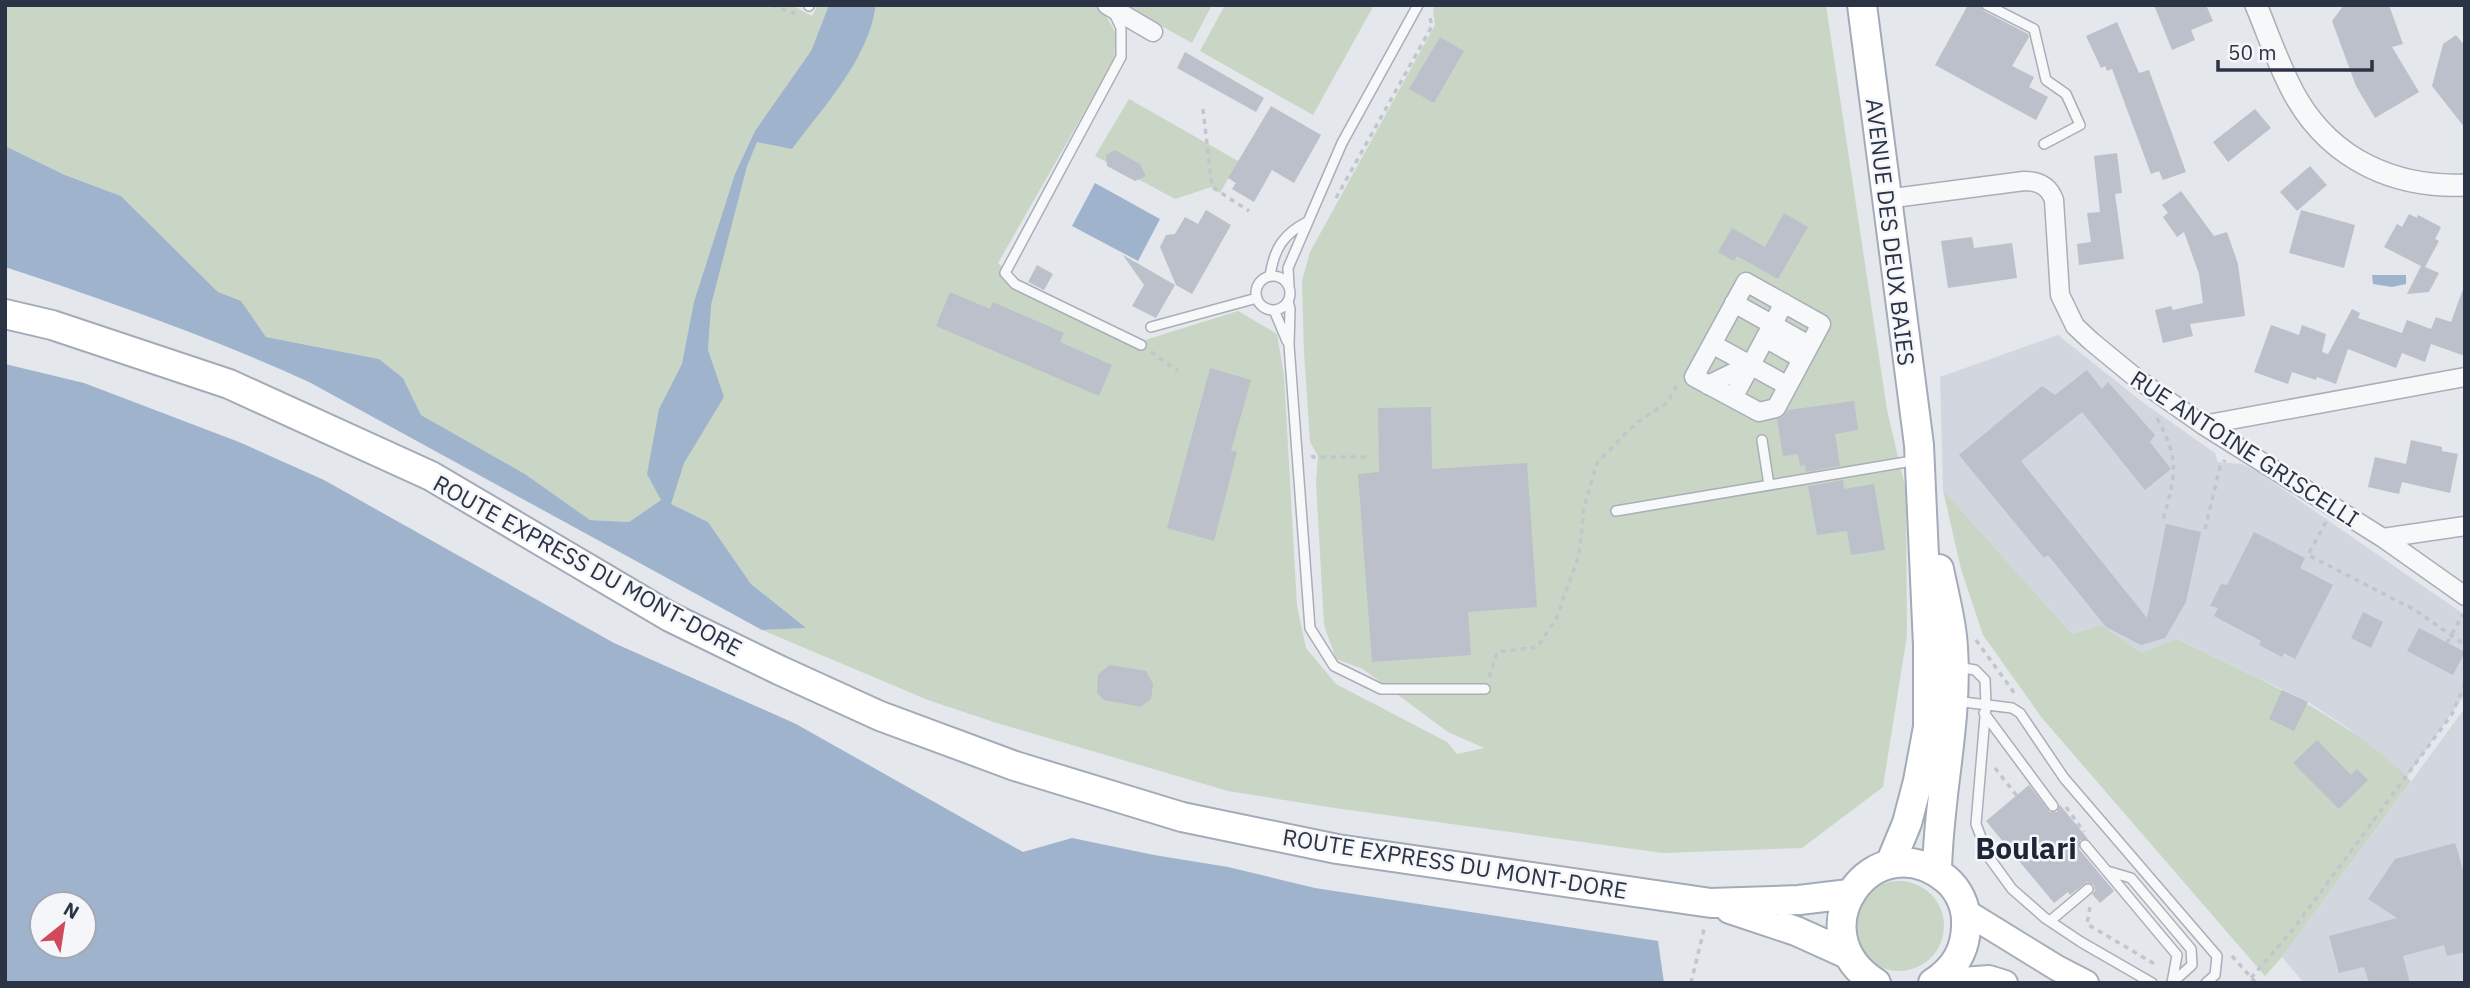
<svg xmlns="http://www.w3.org/2000/svg" width="2470" height="988" viewBox="0 0 2470 988" font-family="'IBM Plex Sans',sans-serif">
<style>
.built{fill:#d2d6de}
.green{fill:#c9d6c5}
.water{fill:#9fb4cc;fill-rule:evenodd}
.building{fill:#bbc0ca}
.lines{fill:none;stroke-linecap:round;stroke-linejoin:round}
.service-casing{stroke:#a9aeb7;stroke-width:12}
.minor-casing{stroke:#a9aeb7;stroke-width:21}
.tertiary-casing{stroke:#a9aeb7;stroke-width:24}
.secondary-casing{stroke:#a9aeb7;stroke-width:28}
.primary-casing{stroke:#a3abb8;stroke-width:32}
.path{stroke:#c2c5cb;stroke-width:3.5;stroke-dasharray:5 5;stroke-linecap:butt}
.service{stroke:#f7f8fa;stroke-width:9}
.minor{stroke:#f7f8fa;stroke-width:18}
.tertiary{stroke:#f7f8fa;stroke-width:21}
.secondary{stroke:#fff;stroke-width:24}
.primary{stroke:#fff;stroke-width:28}
.labels{text-anchor:middle;dominant-baseline:central;stroke-width:5;stroke-linejoin:round;paint-order:stroke}
.street-label{font-size:23px;fill:#2b3445;stroke:#f4f6f9}
.district-label{font-size:30px;font-weight:bold;fill:#1d2536;stroke:#f4f6f9}
</style>
<rect width="100%" height="100%" fill="#e4e7ec"/>
<path class="built" d="M2058,335L2141,401L2215,453L2218,462L2242,464L2258,472L2465,615V694L2407,777L2345,726L2308,702L2178,639L2141,653L2102,625L2072,634L1943,490L1940,377Z
M2465,708V983H2304L2282,957Z"/>
<path class="green" d="M5,5H792L812,16L818,5H829L811,51L751,140L874,17L876,5H1096L1102,9L1116,33L1114,60L998,263L1016,279L1129,345L1238,311L1277,334L1284,375L1297,606L1306,648L1336,684L1447,742L1457,754L1484,748L1448,732L1363,669L1336,659L1324,625L1316,482L1318,456L1310,442L1304,353L1302,281L1310,252L1435,25L1433,10L1435,5H1826L1887,410L1906,491L1907,635L1883,787L1802,848L1663,853L1328,807L1228,791L997,723L928,700L762,630L805,628L751,584L708,522L661,500L629,522L590,520L525,474L421,415L403,378L379,359L266,337L241,302L218,292L121,196L65,175L5,146Z
M1124,5H1212L1192,43Z
M1225,5H1374L1313,115L1200,51Z
M1129,99L1238,161L1220,193L1211,187L1175,199L1095,156Z
M1943,490L2072,634L2102,625L2141,653L2177,639C2259,679 2346,715 2411,781L2282,957L2265,976L2042,718L1983,635L1961,569Z
M1854 926a45 45 0 1 1 90 0a45 45 0 1 1-90 0Z"/>
<path class="water" d="M829,5H876C868,60 824,106 792,149L757,142L747,166L711,305L708,350L724,397L684,463L671,504L708,522L751,584L806,628L762,630L309,382C210,337 108,301 5,267V146L65,175L121,196L218,292L241,301L266,337L379,359L403,378L421,415L525,474L590,520L629,522L661,500L647,474L659,409L682,364L694,302L735,174L755,131L811,51Z
M1095,183L1160,219L1138,261L1072,226Z
M2372,275H2406V284L2392,287L2373,284Z
M5,364L84,383L239,442L324,480L614,643L796,724L1023,852L1072,838L1154,855L1228,867L1315,888L1658,941L1664,983H5ZM84,904V946H42V904Z"/>
<path class="building" d="M1968,5H1980L1984,11L2028,34L2029,37L2012,66L2034,77L2029,87L2048,97L2036,120L1935,65Z
M2154,5H2206L2213,21L2191,30L2195,40L2172,50Z
M2344,5H2389L2403,44L2392,47L2419,92L2375,118L2356,86L2332,21Z
M2117,22L2139,73L2149,70L2186,172L2163,180L2159,171L2151,174L2112,69L2107,71L2105,66L2101,68L2086,36Z
M2456,35L2465,46V128L2432,86L2443,44Z
M1440,37L1464,51L1434,103L1409,89Z
M1185,52L1264,98L1256,112L1177,68Z
M1271,106L1321,135L1294,183L1272,170L1254,202L1232,189L1236,183L1228,178Z
M2255,109L2271,128L2228,162L2213,142Z
M1115,150L1140,164L1146,176L1135,181L1107,166L1106,155Z
M2117,153L2122,193L2115,194L2124,259L2079,265L2077,244L2091,242L2087,213L2100,212L2094,156Z
M2310,166L2327,185L2297,211L2280,192Z
M2181,191L2214,236L2227,232L2238,264L2245,316L2190,324L2193,336L2163,343L2155,310L2171,306L2173,310L2203,303L2199,274L2184,232L2177,237L2163,217L2168,213L2162,205Z
M1206,210L1231,225L1192,294L1176,285L1160,247L1166,235L1175,234L1185,217L1198,224Z
M2301,210L2355,225L2344,268L2289,253Z
M1784,213L1808,227L1778,279L1737,256L1734,261L1718,252L1732,228L1765,247Z
M2409,214L2417,218L2418,215L2441,227L2435,239L2439,241L2425,267L2439,273L2429,292L2407,294L2421,266L2384,247L2397,224L2402,227Z
M1972,237L1974,248L2012,243L2017,278L1948,288L1941,241Z
M1123,255L1175,285L1156,318L1132,306L1144,285Z
M1037,265L1053,274L1044,290L1028,282Z
M2463,289L2465,290V356L2431,344L2425,362L2402,353L2396,368L2348,349L2336,384L2317,377L2316,380L2292,372L2288,384L2254,372L2271,325L2299,335L2302,325L2326,334L2322,352L2328,354L2352,309L2360,313L2358,318L2402,333L2407,320L2431,329L2436,317L2451,322Z
M950,292L990,309L993,302L1064,333L1060,342L1112,365L1099,396L936,326Z
M1210,368L1251,380L1231,451L1237,452L1214,541L1167,528Z
M2087,370L2102,389L2108,382L2155,435L2150,442L2171,469L2145,490L2082,412L2021,461L2147,618L2166,524L2201,532L2186,602L2165,638L2141,645L2106,627L2048,555L2044,558L1959,455L2042,386L2055,395Z
M1854,401L1858,430L1835,434L1840,466L1806,472L1805,465L1800,466L1798,454L1783,456L1777,419L1783,417L1788,410Z
M1431,407L1432,469L1527,463L1537,607L1468,612L1471,655L1372,662L1358,474L1379,472L1378,408Z
M2411,440L2442,447V451L2458,454L2450,493L2402,482L2399,494L2368,487L2375,457L2406,464Z
M1843,480L1844,489L1874,484L1885,550L1851,555L1847,531L1817,535L1808,486Z
M2254,532L2305,558L2300,568L2333,585L2295,659L2284,653L2282,657L2259,645L2261,641L2214,616L2218,608L2210,606L2221,584L2227,585Z
M2363,612L2383,622L2371,648L2351,638Z
M2419,628L2465,652L2453,675L2407,651Z
M1110,665L1146,671L1153,684L1151,699L1141,707L1104,700L1097,693L1098,674Z
M2282,690L2308,702L2294,731L2269,719Z
M2317,740L2351,775L2357,769L2368,780L2339,809L2293,763Z
M2029,785L2050,812H2057L2060,805L2088,839L2080,840L2079,849L2114,891L2100,903L2092,894L2095,891L2094,885L2087,882L2070,895L2068,892L2054,903L1986,821Z
M2455,843L2465,876V952L2447,956L2444,945L2403,956L2410,983H2369L2364,967L2339,973L2329,936L2397,918L2368,899L2395,859Z"/>
<g class="lines">
<defs>
<path id="service" d="M1987,5L2034,29L2046,80L2066,94L2080,125L2044,144
M809,6V5
M1114,13L1121,28V57L1005,273L1015,284L1141,345
M1270,276C1274,249 1283,234 1307,222
M1256 293a17 17 0 1 1 34 0a17 17 0 1 1-34 0Z
M1289,286L1288,268L1342,143L1418,5
M1288,301L1290,309L1289,345L1310,628L1334,666L1381,689H1485
M1274,310L1287,341
M1151,327L1257,298
M1762,440L1769,485
M1616,511L1918,460
M1958,667L1975,670L1985,680L1986,705L1976,824L1988,856L2012,889L2045,918L2081,942L2152,983
M1955,701L2012,708L2020,713L2064,778L2217,956L2215,975L2206,983
M1984,713L2053,806
M2085,845L2177,955L2172,983
M2107,871L2131,878L2191,949L2192,965L2173,982
M2050,921L2088,889"/>
<path id="minor" d="M1107,5L1153,32
M1886,199L2024,181C2039,181 2049,186 2054,200L2060,295L2075,326L2091,341L2136,378L2203,425L2383,538L2465,596
M1746,282L1821,324L1776,408L1759,412L1694,377Z
M1734,303L1809,345
M1765,338L1802,359
M1712,344L1788,386
M1708,385L1749,365
M1733,398L1784,303
M2203,425L2465,377
M2383,538L2465,526"/>
<path id="tertiary" d="M2256,5C2269,36 2280,70 2297,99C2333,160 2395,188 2465,185"/>
<path id="secondary" d="M1966,912L2057,968L2086,983
M1935,982L1989,978L2005,983"/>
<path id="primary" d="M1862,5L1919,445L1928,645V727L1918,781L1907,823L1890,864
M5,314L52,325L229,384L431,476L670,617L779,670L880,716L1015,766L1182,817L1337,849L1711,903L1799,900L1849,894
M1937,872C1938,797 1958,723 1953,648C1952,622 1944,595 1939,569
M1730,909L1796,931L1847,954
M1876,983C1795,932 1873,821 1946,879C1958,889 1966,905 1966,921C1967,948 1956,968 1933,983"/>
</defs>
<use href="#service" class="service-casing"/>
<use href="#minor" class="minor-casing"/>
<use href="#tertiary" class="tertiary-casing"/>
<use href="#secondary" class="secondary-casing"/>
<use href="#primary" class="primary-casing"/>
<path class="path" d="M772,5L793,13L796,12
M1203,109L1212,187L1249,211
M1336,198L1432,26L1429,14
M1151,352L1178,371
M2157,418C2180,461 2176,475 2163,519
M1312,455L1313,457H1368
M2326,522L2308,555L2415,610L2465,645
M2205,529L2220,467L2225,460
M1976,640L2015,694
M2447,643L2463,614
M1489,677L1497,652L1537,647L1556,619L1579,555L1584,507L1597,463L1636,423L1667,403L1678,383
M1995,768L2017,796
M2066,807L2084,832
M2090,907L2087,924L2158,966
M2232,956L2256,983
M2251,978L2295,927L2452,714L2465,684
M1691,983L1705,925"/>
<use href="#service" class="service"/>
<use href="#minor" class="minor"/>
<use href="#tertiary" class="tertiary"/>
<use href="#secondary" class="secondary"/>
<use href="#primary" class="primary"/>
</g>
<g class="labels">
<g class="street-label">
<text transform="translate(1891 232) rotate(83)">AVENUE DES DEUX BAIES</text>
<text transform="translate(2245 448) rotate(33)">RUE ANTOINE GRISCELLI</text>
<text transform="translate(588 565) rotate(29)">ROUTE EXPRESS DU MONT-DORE</text>
<text transform="translate(1455 863) rotate(9)">ROUTE EXPRESS DU MONT-DORE</text>
</g>
<g class="district-label">
<text x="2026" y="847">Boulari</text>
</g>
</g>
<rect width="2470" height="988" fill="none" stroke="#2b3445" stroke-width="14"/>
<g transform="translate(63 925) rotate(30)"><circle r="33" fill="#f4f6f9" stroke="#a4a8b1" stroke-width="2"/>
<path d="M0-5L12 26L0 18L-12 26Z" fill="#d1495b"/>
<text y="-10" font-size="19" font-weight="bold" text-anchor="middle" fill="#2b3445">N</text>
</g>
<path d="M2218 60v10h154v-10" fill="none" stroke="#2b3445" stroke-width="3.5"/>
<text x="2228" y="60" font-size="21" fill="#2b3445" stroke="#f4f6f9" stroke-width="5" paint-order="stroke">50 m</text>
</svg>
